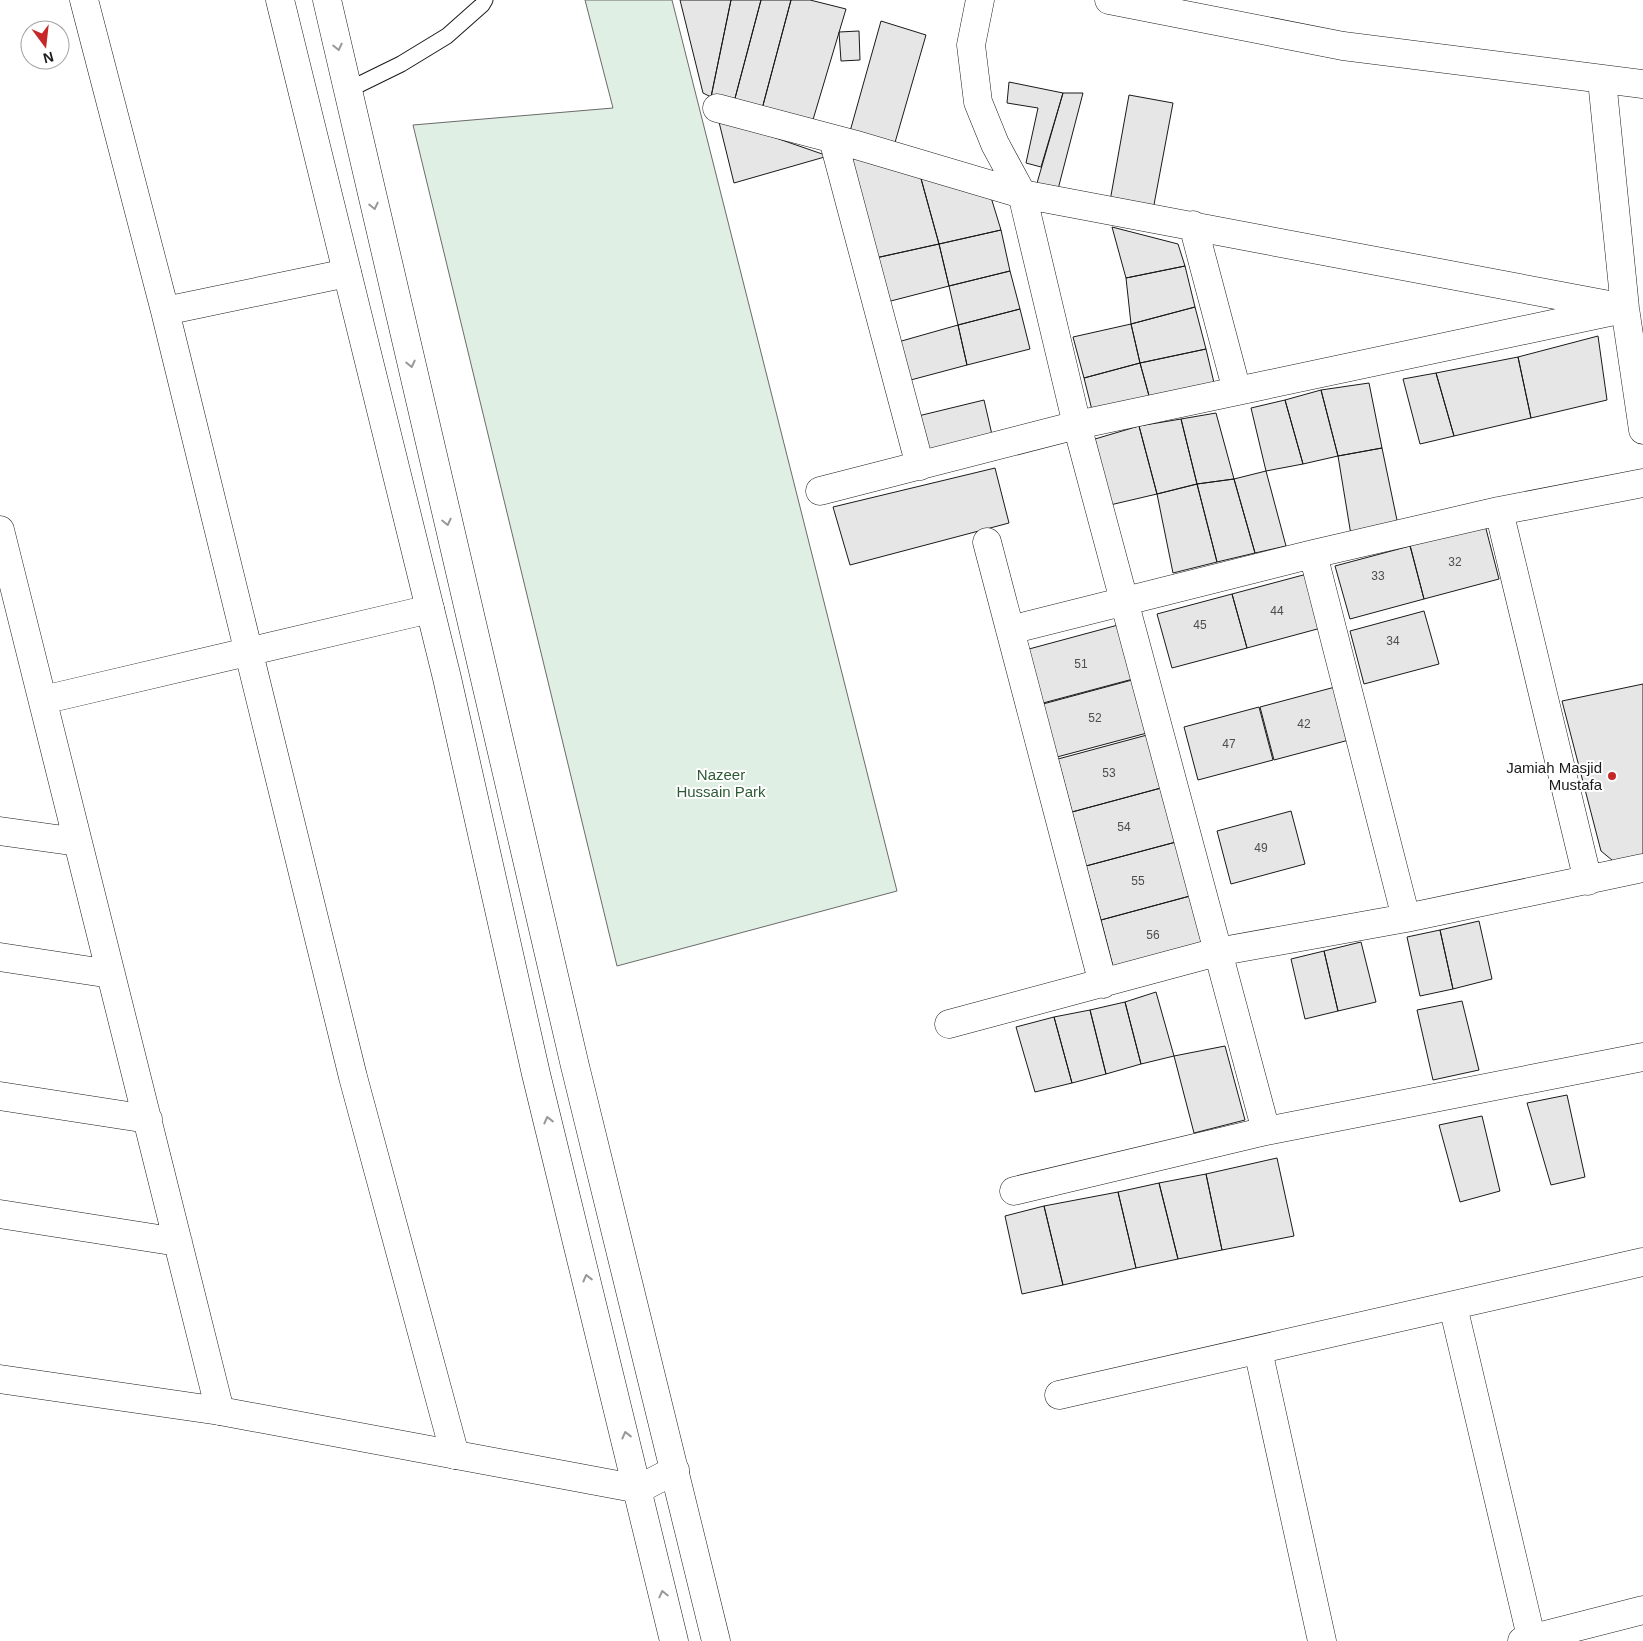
<svg xmlns="http://www.w3.org/2000/svg" width="1643" height="1641" viewBox="0 0 1643 1641" font-family="Helvetica,sans-serif">
<style>
.green{fill:#e0efe3;stroke:#6a6a6a}
.building{fill:#e6e6e6;stroke:#1a1a1a}
.lines{fill:none;stroke-linecap:round;stroke-linejoin:round}
.service-casing{stroke:#1a1a1a;stroke-width:17}
.minor-casing{stroke:#1a1a1a;stroke-width:29}
.tertiary-casing{stroke:#1a1a1a;stroke-width:29}
.secondary-casing{stroke:#1a1a1a;stroke-width:29}
.primary-casing{stroke:#1a1a1a;stroke-width:29}
.service{stroke:#fff;stroke-width:15}
.minor{stroke:#fff;stroke-width:28}
.tertiary{stroke:#fff;stroke-width:28}
.secondary{stroke:#fff;stroke-width:28}
.primary{stroke:#fff;stroke-width:28}
.oneway{stroke:#989898}
.poi-dot{fill:#c62828;stroke:#fff;stroke-width:2}
.labels{text-anchor:middle;dominant-baseline:central;stroke-width:4;stroke-linejoin:round;paint-order:stroke}
.number-label{font-size:12px;fill:#4d4d4d}
.poi-label{font-size:15px;fill:#1a1a1a;stroke:#fff;text-anchor:end}
.park-label{font-size:15px;fill:#2b5a34;stroke:#fff}
</style>
<rect width="100%" height="100%" fill="#fff"/>
<path class="green" d="M585,0H672L897,891L617,966L413,125L613,108Z"/>
<path class="building" d="M680,0H731L711,97L703,93Z
M731,0H761L734,102L711,97Z
M761,0H791L762,109L734,102Z
M791,0H810L846,9L812,123L762,109Z
M881,21L926,35L894,146L849,135Z
M859,31L860,60L841,61L839,32Z
M1009,82L1063,93L1041,167L1026,163L1038,108L1007,103Z
M1063,93H1083L1057,193L1035,190Z
M1129,95L1173,103L1153,210L1110,201Z
M718,118L828,156L734,183Z
M858,153L920,175L939,244L871,259L841,169Z
M920,175L990,194L1001,230L939,244Z
M1112,227L1178,244L1185,266L1126,278Z
M1001,230L1010,271L949,286L939,244Z
M939,244L949,286L883,303L871,259Z
M1185,266L1195,307L1131,324L1126,278Z
M1010,271L1020,309L958,325L949,286Z
M1195,307L1206,349L1140,363L1131,324Z
M1020,309L1030,349L967,365L958,325Z
M1131,324L1140,363L1084,378L1073,337Z
M958,325L967,365L907,381L898,342Z
M1598,336L1607,400L1531,418L1518,357Z
M1206,349L1215,387L1151,403L1140,363Z
M1518,357L1531,418L1454,436L1436,373Z
M1140,363L1151,403L1093,414L1084,378Z
M1436,373L1454,436L1420,444L1403,379Z
M1369,383L1382,448L1338,456L1321,390Z
M1321,390L1338,456L1303,464L1285,400Z
M984,400L993,439L924,458L914,417Z
M1285,400L1303,464L1266,471L1251,408Z
M1216,413L1234,479L1197,484L1181,419Z
M1181,419L1197,484L1157,494L1139,426Z
M1139,426L1157,494L1110,505L1095,439Z
M1382,448L1398,525L1351,535L1338,456Z
M995,468L1009,523L850,565L833,507Z
M1266,471L1286,546L1255,553L1234,479Z
M1234,479L1255,553L1217,562L1197,484Z
M1197,484L1217,562L1173,573L1157,494Z
M1485,525L1499,579L1424,599L1410,545Z
M1410,546L1424,599L1350,619L1335,566Z
M1307,574L1321,628L1247,648L1232,594Z
M1232,594L1247,648L1172,668L1157,614Z
M1424,611L1439,664L1364,684L1350,631Z
M1118,625L1133,679L1043,703L1029,649Z
M1132,680L1147,733L1057,757L1043,704Z
M1643,684V859L1618,865L1601,851L1562,701Z
M1335,687L1349,740L1274,760L1260,707Z
M1259,707L1273,760L1198,780L1184,727Z
M1147,735L1161,788L1072,812L1058,759Z
M1161,788L1176,842L1086,866L1072,812Z
M1291,811L1305,864L1231,884L1217,831Z
M1176,842L1190,896L1101,920L1086,866Z
M1190,896L1205,950L1115,974L1101,920Z
M1479,921L1492,979L1453,989L1440,930Z
M1440,930L1453,989L1420,996L1407,937Z
M1361,942L1376,1002L1338,1011L1324,951Z
M1324,951L1338,1011L1305,1019L1291,959Z
M1156,992L1174,1056L1141,1064L1125,1002Z
M1462,1001L1479,1070L1433,1080L1417,1010Z
M1125,1002L1141,1064L1106,1074L1090,1010Z
M1090,1010L1106,1074L1072,1083L1054,1017Z
M1054,1017L1072,1083L1035,1092L1016,1027Z
M1225,1046L1245,1120L1194,1133L1174,1056Z
M1567,1095L1585,1177L1551,1185L1527,1103Z
M1482,1116L1500,1191L1460,1202L1439,1125Z
M1277,1158L1294,1236L1222,1250L1206,1174Z
M1206,1174L1222,1250L1178,1259L1159,1183Z
M1159,1183L1178,1259L1136,1268L1118,1192Z
M1118,1192L1136,1268L1063,1285L1044,1206Z
M1044,1206L1063,1285L1022,1294L1005,1216Z"/>
<g class="lines">
<defs>
<path id="service" d="M348,90L401,64L447,36L482,5L485,0"/>
<path id="minor" d="M84,0L165,311L353,1077L455,1455
M980,0L971,45L978,102L995,144L1022,194L1077,425L1266,1131
M1602,80L1625,308L1643,430
M717,108L853,144L1022,194L1625,308
M833,139L920,466
M1193,225L1237,391
M165,311L347,273
M820,491L1077,425L1614,311
M1499,511L1588,881
M0,530L220,1411
M987,542L1103,984
M1313,554L1406,918
M1010,630L1313,554L1499,511L1643,483
M43,700L430,609
M0,831L78,842
M0,957L111,974
M949,1024L1217,952L1406,918L1643,868
M0,1096L148,1119
M1014,1191L1266,1131L1643,1057
M0,1214L178,1242
M1453,1306L1532,1641
M1258,1350L1322,1641
M1059,1395L1643,1262
M1522,1641L1643,1610"/>
<path id="tertiary" d="M0,1379L220,1411L639,1489L675,1470"/>
<path id="secondary" d="M280,0L447,678L536,1074L674,1641
M327,0L575,1066L716,1641"/>
<path id="primary" d="M1109,0L1343,46L1643,84"/>
</defs>
<use href="#service" class="service-casing"/>
<use href="#minor" class="minor-casing"/>
<use href="#tertiary" class="tertiary-casing"/>
<use href="#secondary" class="secondary-casing"/>
<use href="#primary" class="primary-casing"/>
<use href="#service" class="service"/>
<use href="#minor" class="minor"/>
<use href="#tertiary" class="tertiary"/>
<use href="#secondary" class="secondary"/>
<use href="#primary" class="primary"/>
</g>
<defs><path id="oneway-chevron" d="M-2-3.5L2.5 0L-2 3.5" fill="none" stroke-width="1.6" stroke-linecap="round" stroke-linejoin="round" transform="scale(1.25)"/></defs>
<g class="oneway">
<use href="#oneway-chevron" transform="translate(338 47) rotate(77)"/>
<use href="#oneway-chevron" transform="translate(374 206) rotate(77)"/>
<use href="#oneway-chevron" transform="translate(411 364) rotate(77)"/>
<use href="#oneway-chevron" transform="translate(447 522) rotate(77)"/>
<use href="#oneway-chevron" transform="translate(548 1120) rotate(-104)"/>
<use href="#oneway-chevron" transform="translate(587 1278) rotate(-104)"/>
<use href="#oneway-chevron" transform="translate(626 1435) rotate(-104)"/>
<use href="#oneway-chevron" transform="translate(663 1594) rotate(-103)"/>
</g>
<circle class="poi-dot" cx="1612" cy="776" r="5"/>
<g class="labels">
<g class="number-label">
<text x="1455" y="562">32</text>
<text x="1378" y="576">33</text>
<text x="1277" y="611">44</text>
<text x="1200" y="625">45</text>
<text x="1393" y="641">34</text>
<text x="1081" y="664">51</text>
<text x="1095" y="718">52</text>
<text x="1304" y="724">42</text>
<text x="1229" y="744">47</text>
<text x="1109" y="773">53</text>
<text x="1124" y="827">54</text>
<text x="1261" y="848">49</text>
<text x="1138" y="881">55</text>
<text x="1153" y="935">56</text>
</g>
<g class="poi-label">
<text x="1602" y="767">Jamiah Masjid<tspan x="1602" dy="17">Mustafa</tspan></text>
</g>
<g class="park-label">
<text x="721" y="774">Nazeer<tspan x="721" dy="17">Hussain Park</tspan></text>
</g>
</g>
<g transform="translate(45 45) rotate(165)"><circle r="24" fill="#ffffff" stroke="#a3a3a3"/>
<path d="M0-4L9 19L0 12L-9 19Z" fill="#c62828"/>
<text y="-8" font-size="14" font-weight="bold" text-anchor="middle" fill="#1a1a1a">N</text>
</g>
</svg>
